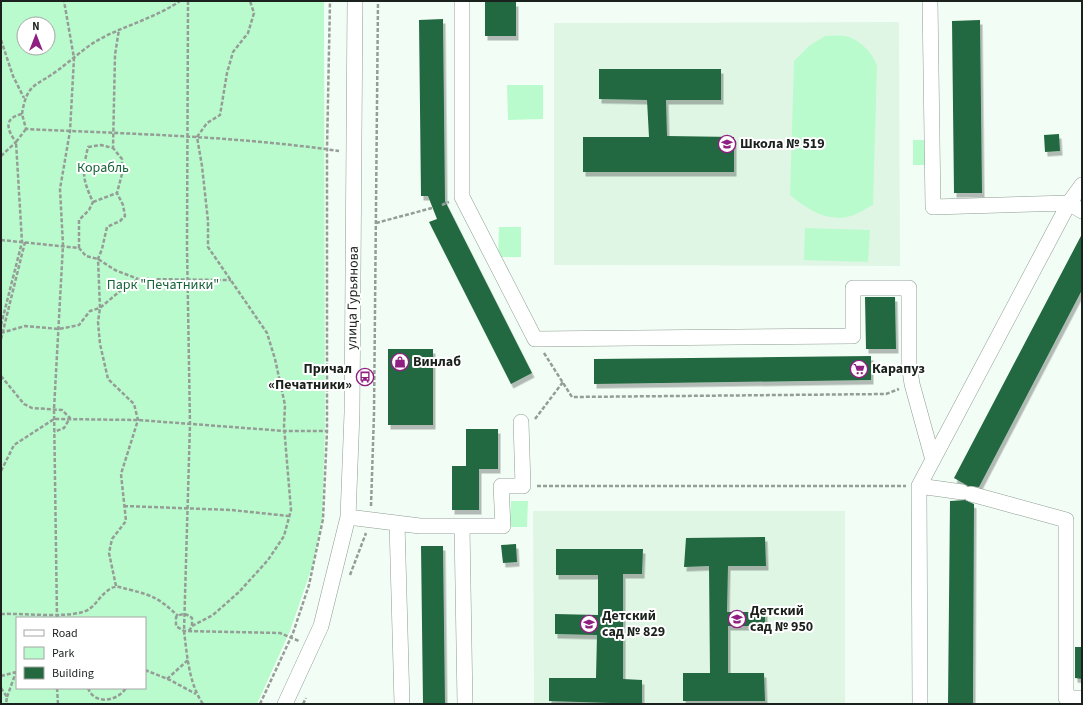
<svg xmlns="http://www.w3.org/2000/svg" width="1083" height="705" viewBox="0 0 1083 705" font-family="'Source Sans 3',sans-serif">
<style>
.built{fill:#dff6e5}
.green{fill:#bafbcd;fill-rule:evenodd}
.building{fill:#24683f;filter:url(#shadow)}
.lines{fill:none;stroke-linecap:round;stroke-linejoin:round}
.minor-casing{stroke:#8e9d92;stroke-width:16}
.path{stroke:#949d96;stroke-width:2.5;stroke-dasharray:4 2;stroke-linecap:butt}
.minor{stroke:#fff;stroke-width:15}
.labels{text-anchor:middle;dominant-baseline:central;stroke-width:4;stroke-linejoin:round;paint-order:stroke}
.poi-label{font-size:14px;font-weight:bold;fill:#1b211d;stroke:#fff;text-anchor:start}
.park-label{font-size:14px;fill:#186439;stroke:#fff}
.street-label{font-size:14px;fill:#1b211d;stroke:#fff}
</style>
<defs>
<filter id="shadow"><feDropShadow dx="2.5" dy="4.5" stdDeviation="0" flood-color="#0004"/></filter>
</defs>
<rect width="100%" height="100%" fill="#f2fef5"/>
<path class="built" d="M899,22L900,266L554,265V23Z
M533,511H845V704H534Z"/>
<path class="green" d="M1,1H324L325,431L322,519L312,567L290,631L257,704H1ZM24,24H48V48H24ZM17,618H145V688H17Z
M825,36C831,36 838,35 844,36C859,38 873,53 877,66L873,205C866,208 859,214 851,216C828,223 807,209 790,195L794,61L809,46Z
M543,85V119L508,120L507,85Z
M913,140H927V165H913Z
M499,227H521V257H498Z
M805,228L870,230L868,262L804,260Z
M511,501H528L527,527H510Z"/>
<path class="building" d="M485,2H516V36H485Z
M443,19L445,201L532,373L511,384L429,222L437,219L428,196H421L419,20Z
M980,20L982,193H954L952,21Z
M599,69H721V100H666L667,136L734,137V172H583V137H649L647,100L599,99Z
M1059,134L1060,151L1045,152L1044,135Z
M1082,234V290L979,487L968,486L954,478Z
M865,297H895L896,349H866Z
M388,349H433V425H388Z
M871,356V380L594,384V359Z
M466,429H498V469H479V510H452V466H466Z
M965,500L974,504L973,704H948L950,501Z
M765,537L766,566H728L727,612H765V626H728V673H764L765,701H683V673H710L709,566L684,567L686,538Z
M516,544L517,562L503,563L501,545Z
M421,546H443L445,704H423Z
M556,549H643L642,574H623V679L642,680V704L549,701V678H596L597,635L555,634V614L598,615V575H556Z
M1075,647H1082V679L1075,678Z"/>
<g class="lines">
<defs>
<path id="minor" d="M462,1V197L535,339L853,336V288H909V364L912,384L933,460
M930,1L933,207L1069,203L1082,211
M919,486L962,492
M971,494L1066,520V698H1082
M348,517L420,526H503L501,486H523L521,422
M397,523L402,704
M462,526L465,704
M285,704L321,626L348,517L352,413L355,1
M920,704L919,486L1069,203L1082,185"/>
</defs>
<use href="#minor" class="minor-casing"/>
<path class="path" d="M188,1L187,247L190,424L184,631C187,655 189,684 203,704
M1,40L13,76L24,98
M22,114C27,82 36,87 58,70C72,60 85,47 100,39C126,25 155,18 180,1
M1,156L16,142C7,130 3,118 22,114L26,129C130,134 236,136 339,151
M93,202L117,193
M442,205L449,202
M376,223L432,208
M1,240L79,248L86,256L98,259L115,270L138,279
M79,248V220L89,210L93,202C82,178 82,173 88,147L101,145L113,148L115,55L119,29
M1,325L22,242L16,142L26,129
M1,333L25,326L59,329L79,325L90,311L100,308L98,259L102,249L107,227L120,221L125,216L123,205L117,193L122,174V159L113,148
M1,339L25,242
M544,353L572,397L886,394L899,389
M1,376L24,404L32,408L62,410L70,418L64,428L54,432
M535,419L563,382
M1,471L14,445L54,419L138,420L285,431H327
M537,486H906
M124,506L231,510L289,516
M371,506L374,414L378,1
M350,575L366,533
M116,586L109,553L112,539L126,521L121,474L138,420L134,404L108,379L100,344L98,322L100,308L120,291L138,279L231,280
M1,614C25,613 61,618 83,612C94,609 98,598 106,592C116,583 120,588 131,590C154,596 160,599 178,616
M57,618L54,409L63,245L60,189L70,131L74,58L64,1
M192,626L213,615L239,592L268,560L284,536L291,510L284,426L285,405L275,359L267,333L208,247V221L202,166L197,137L207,123L220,115L227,73L233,52L248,33L254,13L250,1
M189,631L192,626V618C186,613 182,613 176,617V626L184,631L280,633L299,641
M145,670L170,680L196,694
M1,676L16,672
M167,679L188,660
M1,688L7,697L6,704
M57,688L58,704
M88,688C94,705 117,702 126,688
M7,697L16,672
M260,704L293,633L309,585L323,519L327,431V149L330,1
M303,704L306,698"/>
<use href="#minor" class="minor"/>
</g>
<defs>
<symbol id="school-ring" viewBox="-11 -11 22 22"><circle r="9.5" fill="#fff" stroke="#8f1f81" stroke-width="1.5"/><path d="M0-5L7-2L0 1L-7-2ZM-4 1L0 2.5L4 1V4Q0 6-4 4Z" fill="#8f1f81"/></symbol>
<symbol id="shop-ring" viewBox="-11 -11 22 22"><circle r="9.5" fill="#fff" stroke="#8f1f81" stroke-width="1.5"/><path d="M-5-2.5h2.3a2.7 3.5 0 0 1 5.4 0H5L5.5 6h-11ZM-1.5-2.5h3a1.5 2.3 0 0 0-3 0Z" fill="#8f1f81"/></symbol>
<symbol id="supermarket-ring" viewBox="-11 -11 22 22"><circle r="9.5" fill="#fff" stroke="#8f1f81" stroke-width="1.5"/><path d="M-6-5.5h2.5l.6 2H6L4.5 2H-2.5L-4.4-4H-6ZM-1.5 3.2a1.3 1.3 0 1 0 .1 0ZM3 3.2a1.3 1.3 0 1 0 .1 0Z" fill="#8f1f81"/></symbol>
<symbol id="bus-ring" viewBox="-11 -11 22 22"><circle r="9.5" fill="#fff" stroke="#8f1f81" stroke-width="1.5"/><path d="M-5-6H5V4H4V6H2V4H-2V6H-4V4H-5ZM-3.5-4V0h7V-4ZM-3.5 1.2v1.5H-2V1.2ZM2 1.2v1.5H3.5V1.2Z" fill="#8f1f81"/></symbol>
</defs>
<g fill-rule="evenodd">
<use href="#school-ring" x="717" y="134" width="20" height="20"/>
<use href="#shop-ring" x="390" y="352" width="20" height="20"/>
<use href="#supermarket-ring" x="849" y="359" width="20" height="20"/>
<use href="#bus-ring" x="355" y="367" width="20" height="20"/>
<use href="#school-ring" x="727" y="609" width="20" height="20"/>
<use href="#school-ring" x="579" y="614" width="20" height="20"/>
</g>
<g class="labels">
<g class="poi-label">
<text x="740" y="144">Школа № 519</text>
<text x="413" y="362">Винлаб</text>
<text x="352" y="369" text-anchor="end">Причал<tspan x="352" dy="16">«Печатники»</tspan></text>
<text x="872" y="369">Карапуз</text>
<text x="750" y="611">Детский<tspan x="750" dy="16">сад № 950</tspan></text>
<text x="602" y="616">Детский<tspan x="602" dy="16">сад № 829</tspan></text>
</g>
<g class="park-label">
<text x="103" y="168">Корабль</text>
<text x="163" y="285">Парк "Печатники"</text>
</g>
<g class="street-label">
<text transform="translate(353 298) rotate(-89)">улица Гурьянова</text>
</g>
</g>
<rect width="1083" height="705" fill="none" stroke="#1b211d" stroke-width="4"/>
<rect x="16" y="617" width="130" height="72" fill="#ffffff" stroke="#a4a6a5"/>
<rect x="24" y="630" width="20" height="6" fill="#ffffff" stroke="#a4a6a5"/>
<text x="52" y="637" font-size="12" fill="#1b211d">Road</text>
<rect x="24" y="647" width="20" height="12" fill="#bafbcd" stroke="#a4a6a5"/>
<text x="52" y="657" font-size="12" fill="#1b211d">Park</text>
<rect x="24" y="667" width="20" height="12" fill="#24683f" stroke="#a4a6a5"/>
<text x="52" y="677" font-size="12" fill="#1b211d">Building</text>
<g transform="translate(36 36)"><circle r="19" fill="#ffffff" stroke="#a4a6a5"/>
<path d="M0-3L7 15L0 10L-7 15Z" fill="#8f1f81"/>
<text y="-6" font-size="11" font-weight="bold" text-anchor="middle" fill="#1b211d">N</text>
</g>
</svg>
